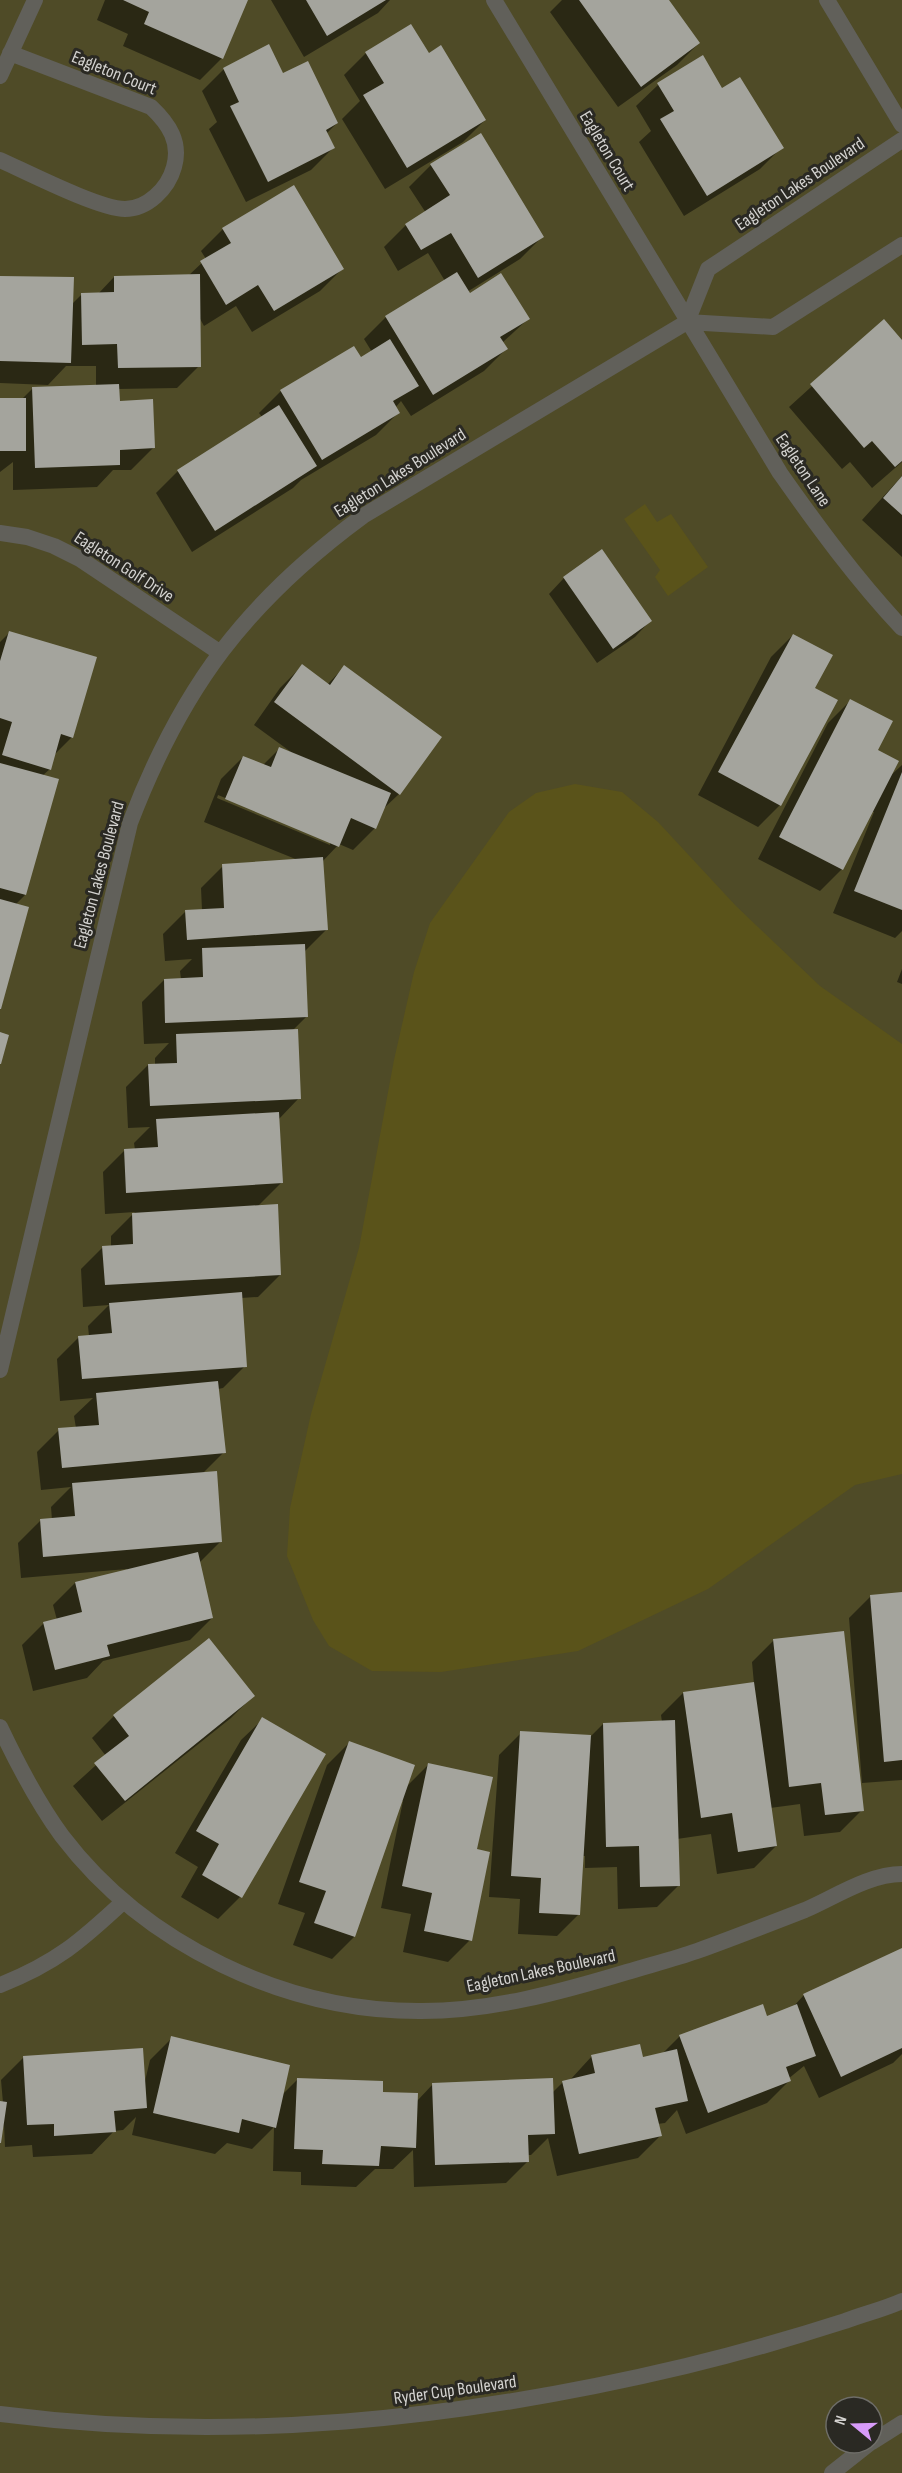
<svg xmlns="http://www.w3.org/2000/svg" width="902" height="2473" viewBox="0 0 902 2473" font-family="'Sofia Sans Condensed',sans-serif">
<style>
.green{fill:#4f4b27;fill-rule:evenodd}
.water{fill:#5a531a}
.shadow{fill:#0007;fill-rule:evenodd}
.building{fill:#a4a49d}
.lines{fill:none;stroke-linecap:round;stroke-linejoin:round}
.minor{stroke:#61605a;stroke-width:16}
.labels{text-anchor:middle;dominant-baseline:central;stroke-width:6;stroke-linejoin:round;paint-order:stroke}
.street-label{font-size:18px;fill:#d4d3d0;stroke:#2a2923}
</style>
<rect width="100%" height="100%" fill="#2a2923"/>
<path class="green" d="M0,0H902V2473H0ZM836,2407H872V2443H836Z"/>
<path class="water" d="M645,504L657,522L671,514L708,567L668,596L655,577L660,570L624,519Z
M575,784L622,792L658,822L736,906L820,986L902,1044V1474L855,1485L708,1589L578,1651L441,1672L372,1671L329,1646L313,1620L287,1556L290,1508L311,1414L359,1248L394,1060L414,972L430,923L509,812L536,793Z"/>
<path class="shadow" d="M105,0H247L222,58L200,80L123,46L128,34L97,20Z
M271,0H390L378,13L304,57Z
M562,0H668L699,43L677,65L618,107L550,12Z
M366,53L428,55L485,120L463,142L385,189L342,119L360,101L344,75Z
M702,57L722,90L782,147L760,169L684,216L639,142L651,131L636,106L658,85Z
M224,69L283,75L337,123L326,134L333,148L311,170L246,202L209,129L217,122L202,91Z
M431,165L542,237L520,259L467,292L469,295L528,319L502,343L506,349L484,371L411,416L401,401L395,408L398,413L376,435L301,480L293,488L192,552L156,493L178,471L262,417L259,413L281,391L360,359L372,352L364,339L386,317L445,281L428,253L398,271L384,247L406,225L426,213L409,187Z
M223,229L342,269L320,291L252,332L236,306L204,326L199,317V366L177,388L118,389V402L153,448L131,470H113L97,487L13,490V462L0,472V399L21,400L33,388L96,386V366H66L48,385L0,383V277L71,305L82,294H98L114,277L188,276L206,259L201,251Z
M884,321L902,342V462L872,488L850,462L842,469L789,407Z
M902,476V557L862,520Z
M564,578L650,621L635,637L597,663L549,594Z
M9,633L72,737L54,755L50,769L42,776L57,780L25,895L15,905L0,1006V642Z
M793,635L813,688L780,805L758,827L698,795L771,657Z
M302,666L327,685L344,667L399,794L382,810L375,828L353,850L339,844L322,862L327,929L304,952L307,1016L293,1030L299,1098L278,1120L281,1183L257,1207L280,1275L258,1297L241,1298L245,1366L223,1388L218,1389L224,1452L203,1473L221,1541L199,1563L212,1618L190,1640L103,1661L87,1678L33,1691L22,1645L44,1623L57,1620L53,1605L75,1583L127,1571V1569L21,1578L18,1543L40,1521L52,1520L51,1507L71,1487L41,1490L37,1452L59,1430L76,1428L74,1416L93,1398L60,1401L57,1359L79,1337L89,1336L88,1326L109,1305L83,1307L81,1269L103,1247H111V1236L135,1212L105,1214L103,1172L125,1150H135L134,1143L150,1127L128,1128L126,1087L148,1065H155V1058L169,1043L144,1044L142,1002L164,980L181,979L180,971L192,959L165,961L163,934L185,912L202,910L201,888L223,866L298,860L204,822L221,779L243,757L263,765L279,749L291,752L254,725L280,688ZM218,795L330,841V845L217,798Z
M850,701L889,777L902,765V931L895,938L833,913L874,812L871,811L842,869L820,891L758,859L828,723Z
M902,969V984L897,982Z
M902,1594V1780L862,1783L849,1618L871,1596Z
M209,1640L253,1696L231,1718L102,1821L73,1786L106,1756L92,1738L114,1716Z
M774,1640L862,1810L840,1832L804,1836L800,1804L770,1808L776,1846L754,1868L717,1874L711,1834L677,1839L679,1885L657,1907L618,1909L617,1867L585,1868V1856H582L579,1914L557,1936L518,1934L520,1899L489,1897L499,1755L521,1733L590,1737L603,1724L662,1722L661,1715L683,1693L754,1684L752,1662Z
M263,1719L324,1755L240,1897L218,1919L181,1897L198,1867L175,1853L241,1740Z
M349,1743L406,1787L428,1765L475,1851L470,1940L448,1962L403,1952L411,1914L381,1908L403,1801L401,1800L354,1937L332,1959L293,1945L305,1913L278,1904L327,1765Z
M902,1950V2054L893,2063L819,2098L804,2066L788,2079L789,2081L767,2103L686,2134L677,2110L665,2123L657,2124L660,2136L638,2158L557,2176L548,2138L531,2155H527L528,2161L506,2183L414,2187L413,2150L393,2169H375L356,2187L301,2185V2172L273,2171L274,2127L252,2149L227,2143L215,2154L132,2135L136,2117L123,2130L114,2131L92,2154L33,2157L32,2145L5,2147L4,2124L0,2142V2103H3L1,2080L23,2058L145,2081L150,2060L172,2038L282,2095L298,2079L417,2101L433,2084L552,2093L563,2082L570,2080L592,2056L642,2059L662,2054L680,2036L766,2018L792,2008L804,1995Z"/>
<path class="building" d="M123,0H248L223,59L144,24L149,12Z
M306,0H386L327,36Z
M579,0H669L700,43L641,87Z
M411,24L429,53L441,45L486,120L407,168L363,95L384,83L365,52Z
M269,44L283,73L308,61L338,123L326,130L335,148L268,182L230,106L239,102L223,68Z
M703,55L722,88L740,77L784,148L707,196L660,119L674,111L657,83Z
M481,133L544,237L478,278L451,233L421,250L405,224L450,195L430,164Z
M294,185L344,269L274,311L258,285L226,305L200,261L231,243L222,228Z
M457,272L470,293L501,273L530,319L500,337L508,349L433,395L385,316Z
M200,274L201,367L118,368L117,344L82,345L81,293L114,292V276Z
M0,276L74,277L71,363L0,361Z
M884,319L902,340V461L895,467L872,441L864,448L810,384Z
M390,339L419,386L393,401L400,413L322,460L280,390L354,346L361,357Z
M119,384L120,401L153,399L155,448L120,450V465L35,468L32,387Z
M0,398H26V451H0Z
M279,405L317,466L215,531L177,470Z
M902,476V515L883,498Z
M602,549L652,621L613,649L563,577Z
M9,631L97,657L73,738L61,734L51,770L2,755L12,722L0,718V661Z
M793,634L833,655L815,688L838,700L781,806L718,772Z
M302,664L330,685L344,665L442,737L400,795L274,702Z
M850,699L893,721L878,750L899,761L843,870L779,837Z
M279,747L391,793L376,829L351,818L339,847L225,799L243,756L271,767Z
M0,763L59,779L26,895L0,888Z
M902,772V910L854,891Z
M323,857L328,930L187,940L185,910L224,908L222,864Z
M0,899L29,907L1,1009H0Z
M305,944L308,1017L165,1023L164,979L203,977L202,948Z
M298,1029L301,1099L150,1106L148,1064L177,1063L176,1034Z
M0,1032L9,1035L1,1064H0Z
M279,1112L283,1183L126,1193L124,1149L158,1147L156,1119Z
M278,1204L281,1275L105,1285L102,1246L133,1244L132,1213Z
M242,1292L247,1367L82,1379L78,1336L112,1333L109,1303Z
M218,1381L226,1453L62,1468L58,1428L99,1425L96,1393Z
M217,1471L222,1542L43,1557L40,1519L75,1516L72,1483Z
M198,1552L213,1618L107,1645L110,1656L55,1670L43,1622L82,1612L75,1582Z
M902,1592V1760L884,1762L870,1595Z
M844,1631L864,1811L825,1815L821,1783L789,1787L773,1639Z
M209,1638L255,1696L125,1801L94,1763L129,1736L113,1715Z
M754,1682L777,1846L738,1852L732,1813L701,1818L683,1692Z
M262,1717L326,1754L242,1898L202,1875L219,1844L196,1831Z
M675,1720L680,1886L640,1887L639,1846L606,1847L603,1723Z
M520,1731L591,1735L580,1915L539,1913L541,1878L511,1876Z
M349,1741L415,1765L355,1937L314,1923L326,1891L299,1882Z
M428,1763L493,1777L477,1849L490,1852L472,1941L424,1931L432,1893L402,1886Z
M902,1948V2048L841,2077L803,1994Z
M763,2004L767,2016L797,2004L816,2056L786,2067L791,2081L708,2113L679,2035Z
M171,2036L290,2065L276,2128L242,2119L239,2133L153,2113Z
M640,2044L643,2057L677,2049L688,2101L655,2108L662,2136L579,2154L562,2081L595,2073L591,2055Z
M143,2048L147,2108L114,2111L116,2132L54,2136V2124L27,2125L23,2056Z
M297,2078L383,2081V2092L418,2093L416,2148L381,2146L379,2166L322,2164L323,2150L294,2149Z
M553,2078L555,2134L528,2135L529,2162L435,2165L432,2083Z
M0,2101L7,2102L1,2143H0Z"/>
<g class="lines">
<path class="minor" d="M494,0L780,473C818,527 857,580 902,628
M827,0L902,125
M0,76L35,0
M0,160C27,172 99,209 125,209C147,209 168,189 174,167C181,142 169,124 151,107L10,53
M687,322L708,269L902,140
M0,533L27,537L54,546L80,559L219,652
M0,1370L130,823C182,687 246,602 363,516L687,322L773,327L902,245
M0,1727C18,1765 37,1802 62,1836C145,1945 286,2012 422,2011C491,2011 561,1992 627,1972C650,1965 674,1959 697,1951C733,1938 769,1924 805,1910C835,1897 869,1874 902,1874
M0,1985C56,1963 81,1941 124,1901
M0,2414C232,2444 460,2420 686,2366C740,2353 792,2338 845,2321C864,2314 884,2309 902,2301
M872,2442L902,2423
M832,2473L870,2443"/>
</g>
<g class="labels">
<g class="street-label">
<text transform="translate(114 73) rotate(22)">Eagleton Court</text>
<text transform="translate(607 151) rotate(59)">Eagleton Court</text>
<text transform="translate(800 184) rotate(-34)">Eagleton Lakes Boulevard</text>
<text transform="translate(803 470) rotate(56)">Eagleton Lane</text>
<text transform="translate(400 473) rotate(-32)">Eagleton Lakes Boulevard</text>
<text transform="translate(124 567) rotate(33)">Eagleton Golf Drive</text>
<text transform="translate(99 875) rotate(-75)">Eagleton Lakes Boulevard</text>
<text transform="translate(541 1971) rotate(-12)">Eagleton Lakes Boulevard</text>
<text transform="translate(455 2390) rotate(-8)">Ryder Cup Boulevard</text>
</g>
</g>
<g transform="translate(854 2425) rotate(289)"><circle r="28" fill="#2a2923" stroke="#6e6d68" stroke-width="1.5"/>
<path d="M0-4.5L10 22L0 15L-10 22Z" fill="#d79bf9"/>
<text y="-9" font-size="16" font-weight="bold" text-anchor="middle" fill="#d4d3d0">N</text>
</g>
</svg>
